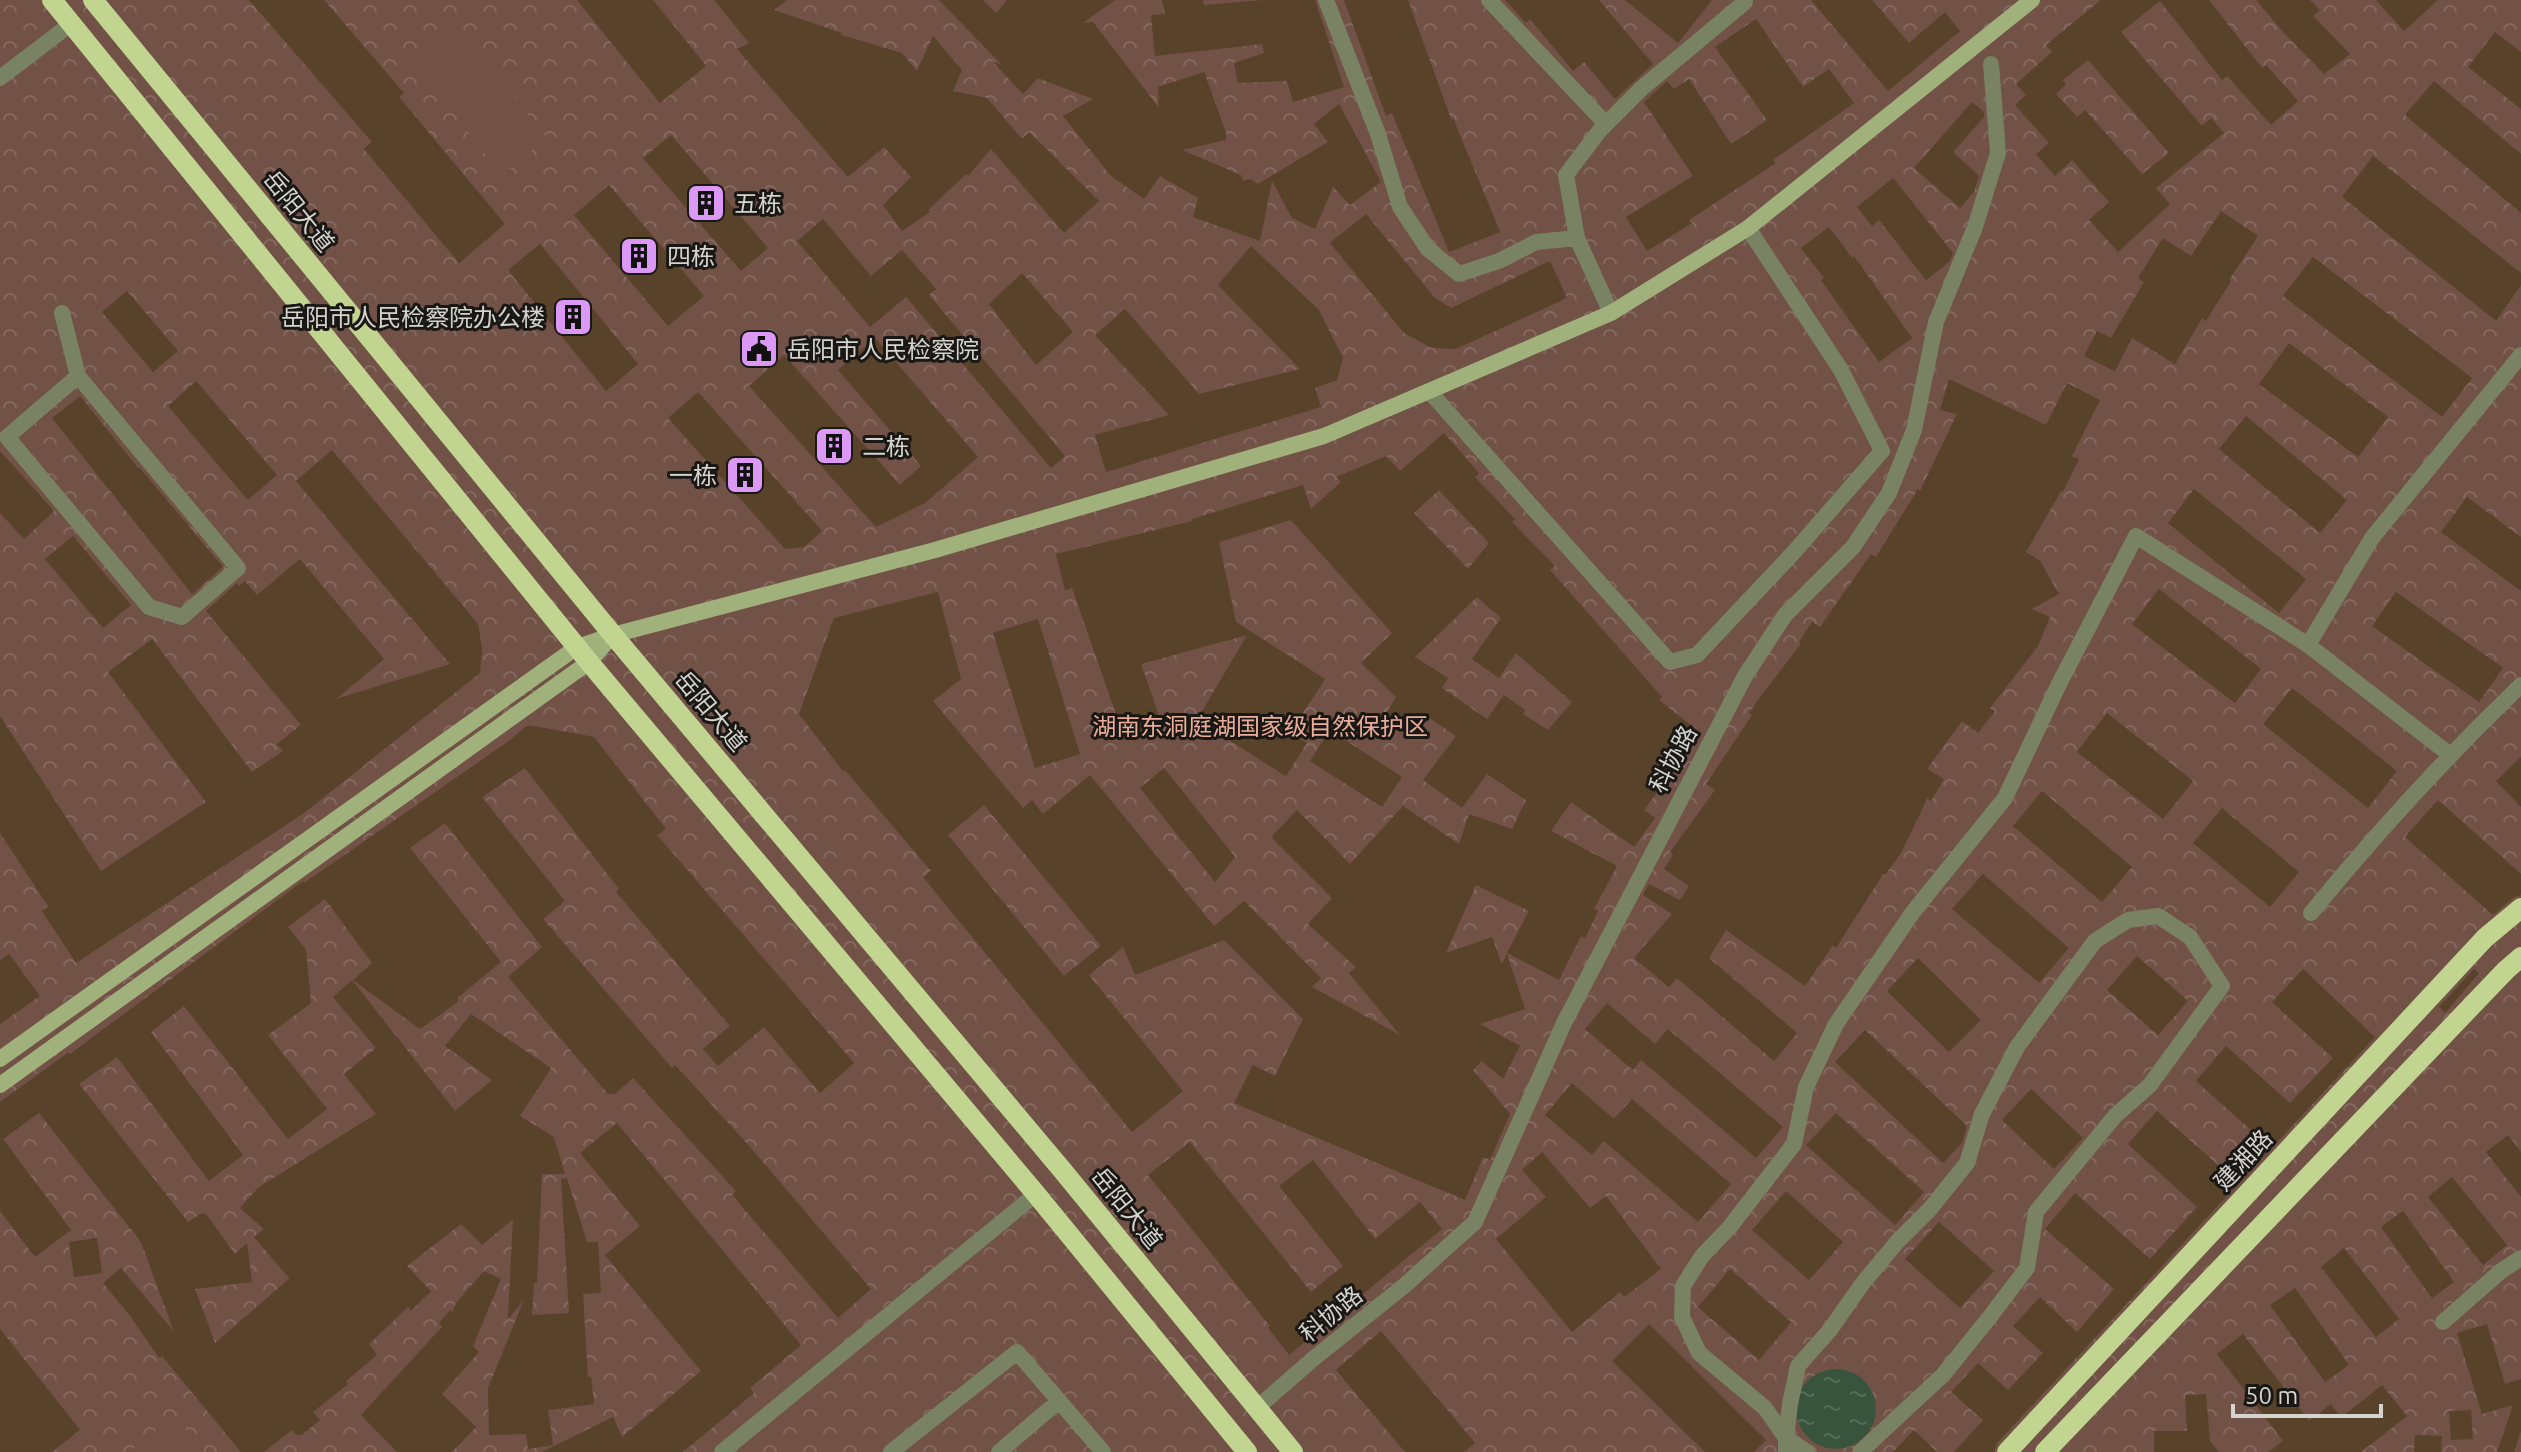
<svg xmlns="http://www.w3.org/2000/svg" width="2521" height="1452" viewBox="0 0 2521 1452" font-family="Ubuntu,'Noto Sans SC',sans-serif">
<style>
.park{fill:url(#park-crowns)}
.pitch{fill:#725146}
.water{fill:url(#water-ripples)}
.building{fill:#59422a;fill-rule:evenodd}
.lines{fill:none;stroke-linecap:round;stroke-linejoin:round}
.street{stroke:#798262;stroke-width:16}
.secondary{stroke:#a1b17c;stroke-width:16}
.primary{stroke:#c1d590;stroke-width:20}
.labels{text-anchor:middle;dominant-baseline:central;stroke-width:6;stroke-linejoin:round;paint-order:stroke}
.poi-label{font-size:24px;fill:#d4d3ce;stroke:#191815;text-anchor:start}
.street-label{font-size:24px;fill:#d4d3ce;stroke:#191815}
.park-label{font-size:24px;fill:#ebad99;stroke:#191815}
</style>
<defs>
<pattern id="park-crowns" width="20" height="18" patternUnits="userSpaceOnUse" patternTransform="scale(2)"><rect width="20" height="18" fill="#725146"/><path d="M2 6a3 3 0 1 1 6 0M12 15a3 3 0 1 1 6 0" fill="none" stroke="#856960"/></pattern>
<pattern id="water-ripples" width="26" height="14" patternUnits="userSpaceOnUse" patternTransform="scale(2)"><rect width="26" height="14" fill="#39543d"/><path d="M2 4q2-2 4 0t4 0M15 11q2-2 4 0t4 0" fill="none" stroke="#556c58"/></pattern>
</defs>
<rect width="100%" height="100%" fill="#323029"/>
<path class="park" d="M0,0H2521V1452H0Z"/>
<path class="pitch" d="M458,28L547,138L502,175L414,63Z
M174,1416L204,1452H130Z"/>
<path class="water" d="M1796 1409a40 40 0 1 1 80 0a40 40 0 1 1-80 0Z"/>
<path class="building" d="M249,0H324L404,93L399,97L505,224L459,263L364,149L372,142Z
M577,0H653L706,66L660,103Z
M714,0H787L774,10L842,33L841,35L902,53L917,71L933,36L962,70L953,91L987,98L1022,139L1029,132L1099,201L1064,233L991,149L968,176L966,174L928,210L930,212L902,231L883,205L911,177L884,147L848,177L737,49L749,43Z
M939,0H983L996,13L1007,0H1115L1083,23L1093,22L1159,108L1158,87L1204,72L1226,133V140L1182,150L1241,175L1243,181L1250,179L1258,184L1328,142L1314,124L1339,104L1381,182L1350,205L1333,187L1315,229L1292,218L1272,181L1260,241L1193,217L1198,198L1160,176L1144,199L1111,176L1063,116L1093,99L1038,78L1023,94L992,61L1002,65Z
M1162,0H1203L1204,5L1263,0H1315L1344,87L1293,102L1287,81L1238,83L1234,63L1264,53L1262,44L1155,56L1151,15L1165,14Z
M1344,0H1408L1451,119L1453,118L1500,232L1449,252L1392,113L1386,116Z
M1505,0H1599L1653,64L1615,99L1584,62L1573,71L1530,19L1526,23Z
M1625,0H1712L1678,43Z
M1811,0H1872L1909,43L1945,12L1960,31L1888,91Z
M2101,0H2209L2262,68L2266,65L2298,101L2271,125L2227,76L2222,80L2160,1L2121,32L2202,126L2211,118L2224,133L2156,188L2170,204L2118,252L2089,220L2109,202L2072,160L2055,176L2036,154L2049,143L2015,105L2026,95L2016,84L2052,52L2046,45ZM2088,60L2169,153L2142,174L2085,110L2077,117L2056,94L2066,84L2063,80Z
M2256,0H2310L2320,10L2313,16L2350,54L2324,74L2284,33Z
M2376,0H2438L2404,31Z
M1756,19L1803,87L1829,69L1854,103L1773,160L1776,163L1689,220L1692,223L1647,251L1626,217L1693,176L1644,102L1667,81L1674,89L1689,79L1731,144L1767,120L1715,47Z
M2495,32L2521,52V109L2468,67Z
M2434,81L2521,154V213L2405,115Z
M1972,102L1984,112V117L1953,152L1979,176L1974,192L1960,208L1914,168Z
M671,135L768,248L741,271L643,158Z
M2373,156L2521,273V285L2496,321L2342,197Z
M1893,178L1953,253L1949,262L1926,280L1879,220L1872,226L1857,207Z
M609,185L704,296L668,326L574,215Z
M2221,211L2258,236L2229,280L2231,281L2206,321L2202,318L2175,364L2132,338L2115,371L2084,356L2097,331L2111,338L2144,282L2138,278L2163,238L2191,256Z
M1366,214L1435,298L1451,308L1550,261L1567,298L1456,349L1432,348L1404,333L1330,243Z
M823,219L871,276L902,250L936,289L929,295L1065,456L1051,468L906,297L870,327L797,241Z
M1829,227L1852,258L1854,256L1912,338L1879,362L1821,280L1824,278L1801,248Z
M540,244L638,364L606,391L508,270Z
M1251,246L1319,310L1343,358L1337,380L1315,388L1321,407L1106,472L1095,435L1169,415L1095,335L1125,309L1199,394L1300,369L1218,285Z
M2313,257L2472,378L2442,417L2283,296Z
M1022,273L1073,332L1036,365L989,304Z
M127,291L178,351L153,372L102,312Z
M875,338L978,457L925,503L876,527L749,386L784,355L900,485L921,466L838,370Z
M2289,343L2388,417L2358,457L2259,384Z
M1949,379L2046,425L2067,383L2100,400L2072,456L2079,459L2063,492L2061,491L2026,552L2040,561L2059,594L2032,609L2050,617L2038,646L1990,708L1995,711L1978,733L1962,721L1927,769L1944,779L1931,801L1927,799L1901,853L1885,875L1883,874L1836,948L1833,945L1805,986L1726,930L1709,958L1797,1033L1774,1061L1677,978L1669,987L1634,958L1672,914L1643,895L1649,884L1680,900L1689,886L1664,869L1673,855L1670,852L1715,790L1706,784L1752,715L1749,713L1764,692L1801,644L1799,642L1812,622L1820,627L1871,554L1876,557L1918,489L1920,491L1957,414L1940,410Z
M196,381L277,475L248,500L168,406Z
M698,392L822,531L804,547L785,549L668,418Z
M80,396L138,468L139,467L223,567L192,594L52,418Z
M2246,416L2347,500L2320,533L2219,449Z
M1444,433L1479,473L1475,477L1515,519L1512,522L1555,566L1550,570L1662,697L1659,700L1701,733L1644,810L1655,818L1634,847L1571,802L1551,831L1617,866L1594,909L1598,911L1585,938L1581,936L1559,980L1507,953L1529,911L1476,885L1446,953L1492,937L1502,964L1507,954L1525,1009L1480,1024L1520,1046L1503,1079L1482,1061L1473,1070L1510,1114L1490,1160L1483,1157L1465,1200L1234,1103L1253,1065L1275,1076L1303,1019L1224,940L1135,975L1123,947L1089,975L1183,1091L1132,1132L923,877L931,871L845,770L843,771L799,714L834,618L938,592L961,679L933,701L1023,808L1032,800L1043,814L1090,775L1214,926L1244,901L1321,978L1312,987L1400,1035L1349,973L1356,967L1308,924L1332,898L1271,837L1297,810L1350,864L1403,806L1459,844L1469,814L1512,829L1526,800L1487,774L1462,808L1423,780L1456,736L1425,715L1414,732L1386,714L1396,697L1361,663L1392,633L1291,520L1219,542L1236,622L1325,679L1290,733L1307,743L1286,776L1197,720L1247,635L1141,664L1162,724L1124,737L1072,588L1065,590L1056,554L1193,521L1192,519L1303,485L1311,509L1341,482L1337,477L1386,456L1400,471ZM1439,490L1489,543L1468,569L1414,513ZM1477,597L1501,618L1472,659L1499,678L1516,653L1572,702L1548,730L1523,714L1525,710L1504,695L1487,719L1442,688L1448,678L1415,657ZM984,805L1101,946L1064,976L948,835Z
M332,450L478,624L482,649L480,673L304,813L76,963L42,911L48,906L0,833V716L101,871L206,802L108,672L152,639L252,772L283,751L277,744L301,725L206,611L237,583L239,586L245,581L257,595L300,559L384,659L336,699L450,664L296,481Z
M0,451L54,511L24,539L0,513Z
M2194,489L2306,579L2279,613L2168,523Z
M2467,497L2521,537V591L2441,532Z
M73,536L131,605L103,628L45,559Z
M2159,589L2261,669L2235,703L2132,624Z
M2396,592L2503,668L2479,702L2372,626Z
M1038,619L1080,754L1035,768L993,633Z
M2292,688L2397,771L2368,808L2263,724Z
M2107,713L2193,781L2163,819L2077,752Z
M528,725L594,737L666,829L657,835L854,1063L820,1093L764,1027L718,1066L703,1049L730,1026L616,892L619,889L525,768L482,797L565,901L543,919L672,1068L675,1065L751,1148L871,1289L838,1318L732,1195L736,1191L633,1078L615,1094H608L508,977L542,947L445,823L410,848L501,962L457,998L459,1001L420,1029L353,980L372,963L325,899L288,927L306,950L311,1003L268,1035L327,1109L288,1139L184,1006L151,1032L243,1155L209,1181L117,1057L79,1084L188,1222L200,1214H206L235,1254L247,1243L252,1282L195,1289L215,1343L291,1277L289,1278L254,1237L264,1229L240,1208L259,1187L376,1114L344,1074L376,1048L333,997L352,980L455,1111L492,1080L445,1046L471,1014L551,1068L520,1116L554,1137L565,1174H542L537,1283H534L532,1315L569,1313L561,1179L567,1178L587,1242H598L601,1293L583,1294L588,1377H591L594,1404L548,1410L553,1445L528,1449L526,1434L489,1435L488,1388L524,1300L508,1319L513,1219L482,1245L461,1224L407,1266L431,1291L411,1311L408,1307L369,1344L377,1355L346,1381L348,1384L313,1412L320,1420L302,1435H296L292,1430L264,1452H241L162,1356L159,1358L131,1317L103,1283L121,1268L174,1332L141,1242L39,1113L3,1139L71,1230L35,1257L0,1211V1102L69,1052L70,1054L303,881L304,883L506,743Z
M1330,730L1402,777L1382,807L1310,761Z
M2521,757V807L2496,781Z
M1164,768L1235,857L1215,882L1140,788Z
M2042,791L2132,867L2102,902L2013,826Z
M2438,800L2521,874V895L2513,898L2493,915L2405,837Z
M2222,808L2299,872L2270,907L2193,843Z
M1983,874L2069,948L2039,983L1952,909Z
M9,954L40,996L0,1024V960Z
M2137,956L2188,1001L2158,1035L2107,990Z
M1918,958L1981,1020L1949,1052L1887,991Z
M2303,969L2375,1037L1997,1443L1994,1452H1954L1983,1420L1951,1392L1978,1363L2008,1390L2043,1353L2013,1326L2040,1297L2077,1332L2114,1289L2045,1229L2075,1193L2150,1259L2197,1207L2128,1144L2157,1111L2228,1174L2260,1138L2196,1081L2226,1046L2290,1103L2333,1058L2272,1002Z
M2474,969L2479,973L2445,1013L2439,1007Z
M1607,1003L1655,1044L1668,1029L1783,1127L1756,1158L1641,1060L1633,1070L1585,1029Z
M1865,1030L1967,1126L1962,1143L1943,1163L1835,1062Z
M1572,1083L1614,1119L1632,1099L1731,1184L1698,1222L1604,1141L1592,1155L1545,1115Z
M2031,1089L2083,1138L2054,1169L2002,1120Z
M1836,1113L1924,1192L1895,1225L1806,1145Z
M617,1123L801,1345L750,1388L754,1393L683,1452H542L613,1417L622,1437L701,1371L605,1255L640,1226L580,1153Z
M2508,1135L2521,1152V1197L2486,1152Z
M1190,1142L1311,1292L1343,1266L1279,1186L1313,1160L1375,1239L1420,1202L1442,1229L1289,1355L1268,1328L1270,1326L1148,1175Z
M1542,1152L1590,1208L1606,1196L1661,1269L1624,1297L1620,1292L1572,1332L1496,1239L1546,1197L1522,1170Z
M2452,1177L2507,1245L2483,1265L2428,1197Z
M1786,1191L1843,1242L1809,1280L1752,1230Z
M2403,1211L2454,1282L2432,1298L2381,1227Z
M1939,1222L1994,1271L1960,1308L1905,1259Z
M97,1238L102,1273L74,1277L69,1242Z
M2344,1248L2399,1319L2376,1337L2321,1267Z
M1730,1269L1791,1322L1759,1360L1698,1307Z
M484,1271L501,1279L473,1346L479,1352L442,1394L476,1427L452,1452H397L361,1415L442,1327L439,1323L450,1310L452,1313L456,1303Z
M2295,1288L2349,1365L2325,1382L2270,1305Z
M1649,1324L1766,1440L1754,1452H1705L1612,1361Z
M2487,1324L2505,1384L2521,1379V1431L2514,1452H2497L2513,1405L2482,1414L2457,1333Z
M0,1329L80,1430L52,1452H0Z
M1381,1331L1475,1443L1464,1452H1405L1336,1370Z
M2243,1334L2309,1421L2331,1404L2341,1418L2382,1385L2407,1416L2361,1452H2268L2283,1441L2217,1354Z
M2206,1394L2210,1441L2219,1452H2154V1431H2187L2185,1395Z
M2471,1410L2473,1439L2451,1440L2449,1411Z
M1914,1430L1937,1452H1893Z
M2415,1435L2442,1436L2441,1452H2414Z"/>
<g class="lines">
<path class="street" d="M1326,0L1378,134L1400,207L1428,249L1459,274L1499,261L1536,242L1577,238
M1489,0L1606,124
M0,78L72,23
M62,313L78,376L238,568L182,617L149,607L7,437L78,376
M1611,313L1577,238L1566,175L1600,130L1642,88L1745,2L1743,0
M1429,391L1670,662L1697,655L1794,552L1882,451L1841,370L1748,228
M2449,754L2308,645L2372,538L2521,355
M2311,913C2378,831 2445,758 2521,685
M2443,1322L2501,1271L2521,1258
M1257,1408L1313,1359L1404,1286L1475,1222L1564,1023L1745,676L1785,615L1853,547L1889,493L1914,430L1936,322L1975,227L1998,153L1991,64
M722,1452L1036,1194
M891,1452L1017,1352L1103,1452
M999,1452L1059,1401
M1786,1452V1438L1765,1408L1699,1353L1682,1317L1683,1286L1702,1256L1729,1228L1794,1144L1806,1087L1836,1024L1913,912L2005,798L2059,684L2136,536L2308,645
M1807,1452L1786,1438L1790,1404L1798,1366L1830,1330L1862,1284L1897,1242L1930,1209L1967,1163L1982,1114L2017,1047L2095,941L2128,920L2158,916L2190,937L2222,986L2150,1085L2115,1116L2036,1212L2027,1268L1989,1318L1943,1375L1860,1452"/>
<path class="secondary" d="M0,1059L577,647L613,635L935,550L1324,436L1611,313L1748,228L2032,0
M0,1085L589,662L611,637"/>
<path class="primary" d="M52,0L589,662L1036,1194L1247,1452
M93,0L613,635L1063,1171L1293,1452
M2007,1452L2485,938L2521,908
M2045,1452L2506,970L2521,957"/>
</g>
<defs>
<symbol id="building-square" viewBox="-11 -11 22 22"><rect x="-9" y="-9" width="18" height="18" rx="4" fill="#db99f5" stroke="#191815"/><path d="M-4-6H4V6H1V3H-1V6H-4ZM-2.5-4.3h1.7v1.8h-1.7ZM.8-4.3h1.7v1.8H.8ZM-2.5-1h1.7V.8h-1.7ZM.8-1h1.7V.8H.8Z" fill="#111"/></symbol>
<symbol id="civic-square" viewBox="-11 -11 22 22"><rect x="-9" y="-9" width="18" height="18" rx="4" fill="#db99f5" stroke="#191815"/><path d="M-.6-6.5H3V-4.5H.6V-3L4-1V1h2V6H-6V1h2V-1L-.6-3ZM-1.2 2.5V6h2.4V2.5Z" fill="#111"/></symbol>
</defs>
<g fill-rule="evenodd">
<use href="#building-square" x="684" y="181" width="44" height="44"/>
<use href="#building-square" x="617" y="234" width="44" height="44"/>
<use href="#building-square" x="551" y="295" width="44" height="44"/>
<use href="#civic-square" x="737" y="327" width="44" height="44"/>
<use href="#building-square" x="812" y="424" width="44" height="44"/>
<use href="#building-square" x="723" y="453" width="44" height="44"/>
</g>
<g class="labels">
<g class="poi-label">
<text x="734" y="203">五栋</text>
<text x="667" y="256">四栋</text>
<text x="545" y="317" text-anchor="end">岳阳市人民检察院办公楼</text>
<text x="787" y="349">岳阳市人民检察院</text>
<text x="862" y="446">二栋</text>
<text x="717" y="475" text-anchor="end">一栋</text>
</g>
<g class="street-label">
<text transform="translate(299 211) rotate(51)">岳阳大道</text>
<text transform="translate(711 711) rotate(50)">岳阳大道</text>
<text transform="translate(1673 759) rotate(-62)">科协路</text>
<text transform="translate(2243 1160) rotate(-47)">建湘路</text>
<text transform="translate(1127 1208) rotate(51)">岳阳大道</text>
<text transform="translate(1331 1314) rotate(-39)">科协路</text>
</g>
<g class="park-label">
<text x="1260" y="726">湖南东洞庭湖国家级自然保护区</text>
</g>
</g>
<path d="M2233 1404v12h148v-12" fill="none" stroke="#d4d3ce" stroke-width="4"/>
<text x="2245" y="1404" font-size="24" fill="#d4d3ce" stroke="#191815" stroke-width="6" paint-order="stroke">50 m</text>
</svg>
